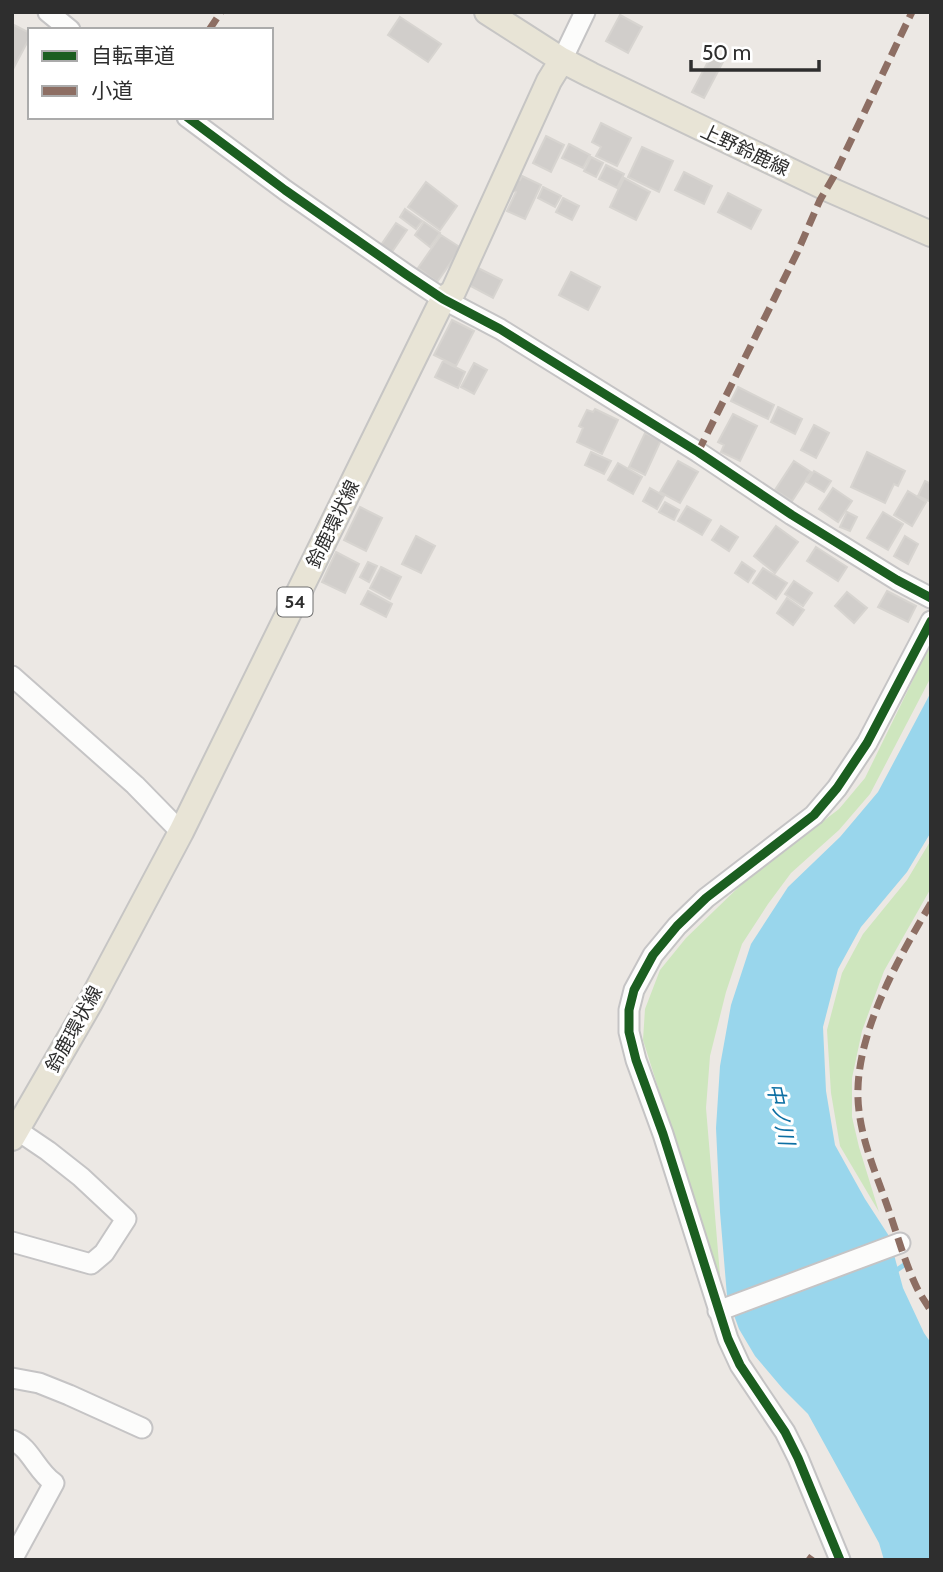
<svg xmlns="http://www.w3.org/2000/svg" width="943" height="1572" viewBox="0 0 943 1572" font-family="Cabin,'Noto Sans JP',sans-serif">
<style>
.green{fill:#cee6be}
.water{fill:#99d6ec}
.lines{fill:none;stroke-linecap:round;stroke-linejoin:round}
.stream{stroke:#99d6ec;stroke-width:5}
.building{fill:#d1cecb;stroke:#d7d4d0;stroke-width:2}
.minor-casing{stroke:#c5c4c5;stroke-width:23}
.major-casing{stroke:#c6c5c4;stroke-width:28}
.minor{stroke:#fcfcfb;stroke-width:19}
.major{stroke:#e8e4d6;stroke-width:24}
.quiet{stroke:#8d6e63;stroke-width:7;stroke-dasharray:14 7;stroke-linecap:butt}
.cycleway-casing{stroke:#fff;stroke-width:13}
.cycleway{stroke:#1b5e20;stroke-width:9}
.labels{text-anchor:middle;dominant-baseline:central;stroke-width:6;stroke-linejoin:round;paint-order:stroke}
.shield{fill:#fff;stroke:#6d6d6d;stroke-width:2}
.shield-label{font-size:18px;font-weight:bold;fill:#2e2e2e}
.street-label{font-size:19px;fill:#2e2e2e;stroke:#fff}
.water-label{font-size:21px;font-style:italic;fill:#0d6fa3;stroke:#fff}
</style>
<rect width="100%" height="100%" fill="#ece8e4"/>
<path class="green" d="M931,643V677L870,794L839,830L791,873L768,904L742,944L726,992L710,1056L706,1108L721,1287L643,1040L645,1009L660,970L686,938L745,881L839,809L865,778Z
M931,840V888L884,971L862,1031L852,1078V1117L859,1147L879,1212L840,1146L831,1093L827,1030L842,973L863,934L907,880Z"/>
<path class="water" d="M931,692V832L907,872L861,927L838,969L823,1027L826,1091L835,1145L865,1199L889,1236L903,1288L924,1333L931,1343V1560H884L879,1543L808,1414L783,1389L755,1356L739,1329L727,1296L720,1212L716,1128L720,1066L731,1005L751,944L788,887L840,837L878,792Z"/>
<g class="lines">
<path class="stream" d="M894,1272L904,1265"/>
</g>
<path class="building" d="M620,15L642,27L628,53L606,41Z
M400,17L441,44L428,62L388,35Z
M12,24L30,33V37L12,71Z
M712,54L724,60L704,98L692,92Z
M601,123L631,138L617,166L596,156L601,147L592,142Z
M546,136L564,145L551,172L533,163Z
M569,144L590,155L583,168L562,158Z
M642,147L673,161L659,192L628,177Z
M591,157L603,163L596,177L584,171Z
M606,165L624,174L617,188L599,179Z
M684,172L712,186L704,204L675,190Z
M522,176L541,185L525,219L507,211L516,192L511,190L517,178L520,180Z
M624,178L650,192L636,220L610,207Z
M426,182L457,206L440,230L408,207Z
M543,187L561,196L555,207L538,198Z
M728,193L761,210L751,229L718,212Z
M563,198L579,206L572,220L556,212Z
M405,209L422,221L416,229L400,217Z
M424,222L440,233L430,247L415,235Z
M396,223L407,230L392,252L381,245Z
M441,235L461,248L437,282L418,268Z
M476,267L502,280L493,298L467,284Z
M571,272L600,287L588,310L559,295Z
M452,320L474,331L456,366L434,355Z
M443,361L465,372L458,388L435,377Z
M474,363L487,370L474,394L461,387Z
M738,387L774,405L768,419L731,401Z
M778,407L802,419L795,434L771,422Z
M595,409L618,420L602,454L577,442L583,428L579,426L587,410L593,412Z
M733,414L757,426L740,461L721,452L724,445L718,442Z
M814,425L829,433L816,458L801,450Z
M645,433L661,440L645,475L629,467Z
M591,452L611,461L604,474L585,465Z
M867,452L905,471L898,486L894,484L885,503L851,487Z
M678,461L698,472L680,503L660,492Z
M794,461L811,472L792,501L775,490Z
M618,463L642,477L633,494L608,480Z
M814,471L831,481L824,492L807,482Z
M925,481L931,484V502L918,496Z
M650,488L664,496L657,509L643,501Z
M833,488L852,501L838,522L819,509Z
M908,491L926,502L912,526L894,515Z
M665,502L679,510L674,520L659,512Z
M687,506L711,520L702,535L678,521Z
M360,507L382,518L366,551L344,540Z
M847,512L857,517L850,531L840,527Z
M883,512L903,524L888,550L867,538Z
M721,526L738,537L729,551L712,540Z
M776,526L798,542L775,573L754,556Z
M416,536L435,546L421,573L402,564Z
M905,536L918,544L908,564L894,556Z
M816,547L847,567L838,581L807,561Z
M336,552L359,564L345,593L322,582Z
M368,562L377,566L369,582L360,577Z
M742,562L755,571L748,582L735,573Z
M381,567L401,577L390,599L370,588Z
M763,568L787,583L776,599L753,583Z
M794,581L812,593L803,606L785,594Z
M368,591L392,604L386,617L361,604Z
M887,591L916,606L908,622L878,607Z
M847,592L867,608L854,623L835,606Z
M787,598L804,610L793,625L777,613Z"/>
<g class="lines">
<defs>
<path id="minor" d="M48,12L70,30
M562,60L585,12
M187,117L285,190L407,275L443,299L500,329L698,452L792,515L897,580L931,598
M12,676L135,785L181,832
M12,1242L91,1264L104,1253L126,1219L81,1177L48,1151L17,1130
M718,1311L900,1243
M12,1378L39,1383L69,1395L142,1428
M12,1440C30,1447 37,1472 54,1483L12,1560
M840,1560L798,1458L785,1432L740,1365L728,1339L663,1134L636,1060L629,1032V1010L634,990L653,955L677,926L706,898L814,815L837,788L867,743L931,621"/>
<path id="major" d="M487,12L562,60L591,75L826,188L931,234
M12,1138L90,1003L181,832L443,299L453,292L549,81L562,60"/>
</defs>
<use href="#minor" class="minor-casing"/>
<use href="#major" class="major-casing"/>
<use href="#minor" class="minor"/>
<use href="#major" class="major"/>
<path class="quiet" d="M209,30L221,12
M698,452L797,253L820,200L834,176L912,12
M931,903C897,961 850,1042 859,1111C863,1145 877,1176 888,1208C897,1234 905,1263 917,1288C921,1296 926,1303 931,1311
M809,1560L812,1556"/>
<defs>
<path id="cycleway" d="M187,117L285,190L407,275L443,299L500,329L698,452L792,515L897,580L931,598
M840,1560L798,1458L785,1432L740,1365L728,1339L663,1134L636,1060L629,1032V1010L634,990L653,955L677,926L706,898L814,815L837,788L867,743L931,621"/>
</defs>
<use href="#cycleway" class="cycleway-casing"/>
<use href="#cycleway" class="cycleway"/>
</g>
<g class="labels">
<rect class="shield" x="277.5" y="587.5" width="35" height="29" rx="5"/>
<g class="shield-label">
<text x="295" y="602">54</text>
</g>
<g class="street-label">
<text transform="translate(745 150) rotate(25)">上野鈴鹿線</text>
<text transform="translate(333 524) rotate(-64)">鈴鹿環状線</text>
<text transform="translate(74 1029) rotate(-61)">鈴鹿環状線</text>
</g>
<g class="water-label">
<text transform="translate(781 1114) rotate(78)">中ノ川</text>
</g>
</g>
<rect width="943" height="1572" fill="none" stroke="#2e2e2e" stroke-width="28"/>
<rect x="28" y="28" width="245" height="91" fill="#ffffff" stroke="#ababab" stroke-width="2"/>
<rect x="42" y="51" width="35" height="10" fill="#1b5e20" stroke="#ababab" stroke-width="2"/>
<text x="91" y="63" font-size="21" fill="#2e2e2e">自転車道</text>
<rect x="42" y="86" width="35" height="10" fill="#8d6e63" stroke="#ababab" stroke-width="2"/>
<text x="91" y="98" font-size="21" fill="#2e2e2e">小道</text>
<path d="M691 60v10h128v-10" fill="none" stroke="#2e2e2e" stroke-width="3.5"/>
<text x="702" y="60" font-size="21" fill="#2e2e2e" stroke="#ffffff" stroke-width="5" paint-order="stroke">50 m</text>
</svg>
